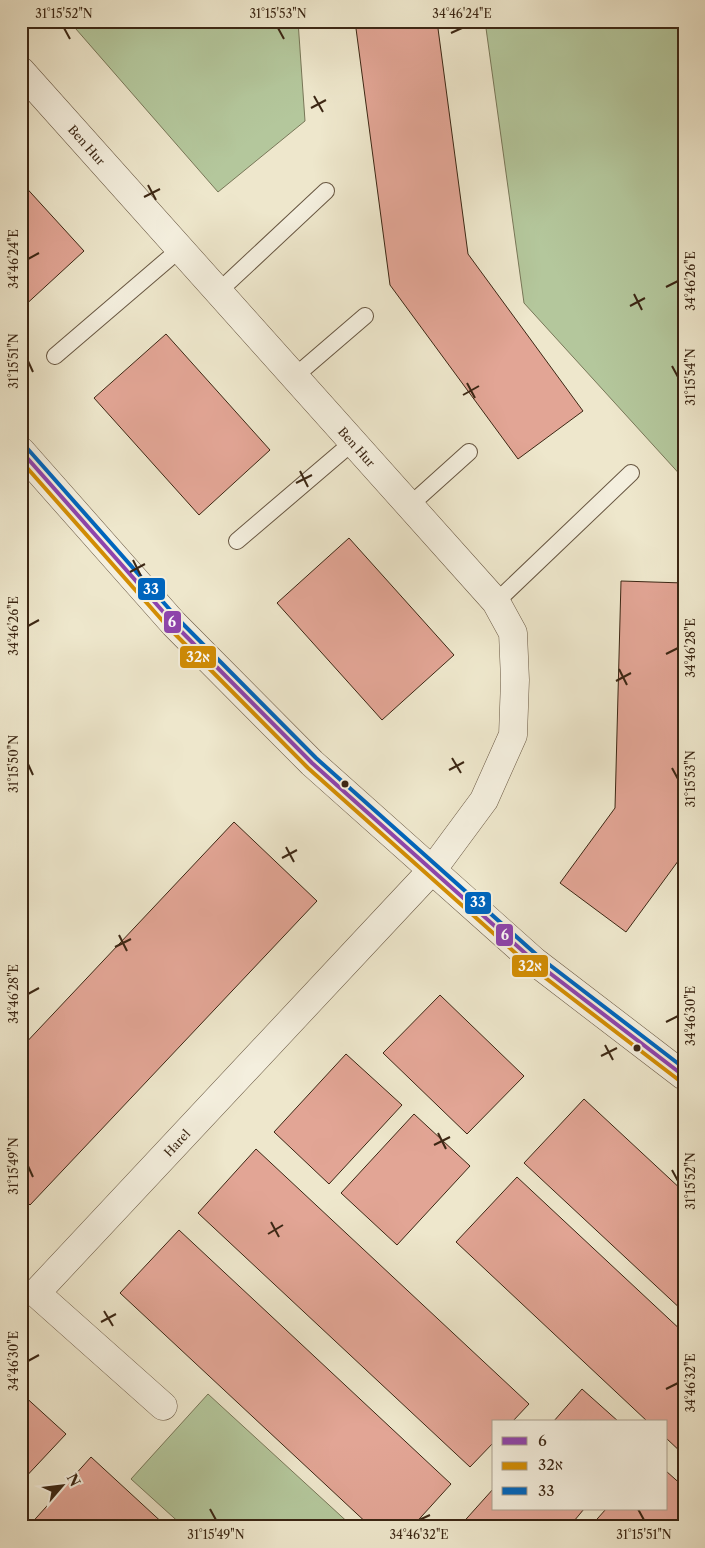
<svg xmlns="http://www.w3.org/2000/svg" width="705" height="1548" viewBox="0 0 705 1548" font-family="'Libre Caslon Text','Frank Ruhl Libre',serif">
<style>
.green{fill:#b4c79c;stroke:#787758}
.building{fill:#e2a595;stroke:#3c2714}
.lines{fill:none;stroke-linecap:round;stroke-linejoin:round}
.service-casing{stroke:#685742;stroke-width:18}
.minor-casing{stroke:#685742;stroke-width:29}
.tertiary-casing{stroke:#685742;stroke-width:29}
.service{stroke:#f4efde;stroke-width:16}
.minor{stroke:#f4efde;stroke-width:28}
.tertiary{stroke:#f4efde;stroke-width:28}
.bus-1-casing{stroke:#f4efde;stroke-width:8}
.bus-2-casing{stroke:#f4efde;stroke-width:8}
.bus-3-casing{stroke:#f4efde;stroke-width:8}
.bus-1{stroke:#8e44ad;stroke-width:4}
.bus-2{stroke:#d28d04;stroke-width:4}
.bus-3{stroke:#0065bd;stroke-width:4}
.ticks{fill:none;stroke:#3c2714;stroke-width:2}
.bus-dot{fill:#3c2714;stroke:#f4efde;stroke-width:2}
.labels{text-anchor:middle;dominant-baseline:central;stroke-width:4;stroke-linejoin:round;paint-order:stroke}
.street-label{font-size:12px;fill:#3c2714;stroke:#f4efde}
.line-badge{stroke:#f4efde;stroke-width:2}
.badge-label{font-size:14px;text-anchor:middle;font-weight:bold;fill:#fff}
.neatline{fill:none;stroke:#3c2714;stroke-width:2}
.ticks-label{font-size:12px;text-anchor:middle;fill:#3c2714}
</style>
<rect width="100%" height="100%" fill="#eee7cc"/>
<filter id="stains"><feTurbulence type="fractalNoise" baseFrequency=".004" numOctaves="4"/><feColorMatrix values="0 0 0 0 .2 0 0 0 0 .09 0 0 0 0 .02 0 0 0 .5 -.17"/></filter>
<radialGradient id="worn" r=".72"><stop offset=".6" stop-color="#630" stop-opacity="0"/><stop offset="1" stop-color="#630" stop-opacity=".3"/></radialGradient>
<path class="green" d="M69,21H298L305,121L218,192Z
M485,21H684V479L524,303Z
M208,1394L353,1527H184L131,1479Z"/>
<path class="building" d="M355,21H437L468,254L583,411L518,459L390,285Z
M21,182L84,251L21,309Z
M166,334L270,450L199,515L94,398Z
M349,538L454,655L382,720L277,603Z
M621,581L684,583V853L626,932L560,883L615,808Z
M234,822L317,901L30,1205L21,1196V1048Z
M440,995L524,1076L467,1134L383,1053Z
M346,1054L402,1105L329,1184L274,1132Z
M584,1099L684,1192V1312L524,1163Z
M414,1114L470,1166L397,1245L341,1193Z
M256,1149L529,1404L512,1422H494V1442L470,1467L198,1213Z
M517,1177L684,1333V1455L666,1438V1422H648L456,1242Z
M179,1230L451,1484L412,1527H371L120,1293Z
M582,1389L619,1422H553Z
M21,1393L66,1434L21,1482Z
M91,1457L167,1527H28Z
M666,1471L684,1487V1527H590L606,1509H666Z
M494,1488V1509H584L569,1527H459Z"/>
<g class="lines">
<defs>
<path id="service" d="M218,292L326,191
M55,356L180,249
M294,377L365,316
M409,506L469,452
M237,541L353,442
M496,602L631,473"/>
<g id="minor">
<path id="s1" d="M21,71L496,602L513,633L515,680L513,735L484,800L433,869L36,1293L163,1406"/>
</g>
<path id="tertiary" d="M21,451L174,624L312,763L534,961L684,1076"/>
</defs>
<use href="#service" class="service-casing"/>
<use href="#minor" class="minor-casing"/>
<use href="#tertiary" class="tertiary-casing"/>
<use href="#service" class="service"/>
<use href="#minor" class="minor"/>
<use href="#tertiary" class="tertiary"/>
<defs>
<path id="bus-1" d="M21,451L174,624L312,763L534,961L684,1076"/>
<path id="bus-2" d="M21,461L169,628L308,768L530,966L680,1081"/>
<path id="bus-3" d="M26,447L179,620L316,758L538,956L684,1068"/>
</defs>
<use href="#bus-1" class="bus-1-casing"/>
<use href="#bus-2" class="bus-2-casing"/>
<use href="#bus-3" class="bus-3-casing"/>
<use href="#bus-1" class="bus-1"/>
<use href="#bus-2" class="bus-2"/>
<use href="#bus-3" class="bus-3"/>
</g>
<path class="ticks" d="M64,28L70,39M278,28L284,39M451,33L462,28M314,96L323,112M311,108L326,100M148,185L156,200M144,197L160,189M28,259L39,253M666,287L678,281M634,294L642,310M630,306L645,298M28,361L33,372M672,366L678,377M467,383L475,398M463,395L479,386M300,471L308,487M296,483L312,475M133,560L141,576M130,572L145,564M28,626L39,620M666,654L678,648M619,669L627,685M616,681L631,673M452,758L461,773M28,764L33,775M672,768L678,779M449,770L464,762M286,847L294,862M282,858L297,850M119,935L127,951M115,947L131,939M28,994L39,988M666,1022L678,1016M605,1045L613,1060M601,1056L617,1048M438,1133L446,1149M434,1145L450,1137M28,1166L33,1177M672,1170L678,1181M271,1222L279,1237M268,1234L283,1225M104,1311L113,1326M101,1322L116,1314M28,1361L39,1355M666,1389L678,1383M210,1509L216,1520M638,1509L644,1520M419,1520L430,1515"/>
<g class="bus-dot">
<circle cx="345" cy="784" r="4.5"/>
<circle cx="637" cy="1048" r="4.5"/>
</g>
<g class="labels">
<g class="street-label">
<text stroke="none"><textPath href="#s1" startOffset="99">Ben Hur</textPath></text>
<text stroke="none"><textPath href="#s1" startOffset="504">Ben Hur</textPath></text>
<text transform="translate(177 1143) rotate(-47)">Harel</text>
</g>
</g>
<g class="line-badge">
<rect x="137" y="577" width="29" height="24" rx="5" fill="#0065bd"/>
<rect x="163" y="610" width="19" height="24" rx="5" fill="#8e44ad"/>
<rect x="179" y="645" width="38" height="24" rx="5" fill="#d28d04"/>
<rect x="464" y="891" width="28" height="24" rx="5" fill="#0065bd"/>
<rect x="495" y="923" width="19" height="24" rx="5" fill="#8e44ad"/>
<rect x="511" y="954" width="38" height="24" rx="5" fill="#d28d04"/>
</g>
<g class="badge-label">
<text x="151" y="594">33</text>
<text x="172" y="627">6</text>
<text x="198" y="662">32א</text>
<text x="478" y="907">33</text>
<text x="505" y="940">6</text>
<text x="530" y="971">32א</text>
</g>
<rect width="705" height="1548" fill="none" stroke="#eee7cc" stroke-width="55"/>
<rect x="492" y="1420" width="175" height="90" fill="#f4efde" stroke="#aa9f8d"/>
<rect x="502" y="1437" width="25" height="8" fill="#8e44ad" stroke="#aa9f8d"/>
<text x="538" y="1446" font-size="15" fill="#3c2714">6</text>
<rect x="502" y="1462" width="25" height="8" fill="#d28d04" stroke="#aa9f8d"/>
<text x="538" y="1470" font-size="15" fill="#3c2714">32א</text>
<rect x="502" y="1487" width="25" height="8" fill="#0065bd" stroke="#aa9f8d"/>
<text x="538" y="1496" font-size="15" fill="#3c2714">33</text>
<g transform="translate(62 1486) rotate(62)" stroke="#f4efde" stroke-width="4" paint-order="stroke">
<path d="M0-4L9 19L0 12L-9 19Z" fill="#3c2714"/>
<text y="-8" font-size="14" font-weight="bold" text-anchor="middle" fill="#3c2714">N</text>
</g>
<rect x="28" y="28" width="650" height="1492" class="neatline"/>
<g class="ticks-label">
<text x="64" y="18">31°15'52"N</text>
<text x="278" y="18">31°15'53"N</text>
<text x="462" y="18">34°46'24"E</text>
<text transform="translate(14 259) rotate(-90)" y="4">34°46'24"E</text>
<text transform="translate(691 281) rotate(-90)" y="4">34°46'26"E</text>
<text transform="translate(14 361) rotate(-90)" y="4">31°15'51"N</text>
<text transform="translate(691 377) rotate(-90)" y="4">31°15'54"N</text>
<text transform="translate(14 626) rotate(-90)" y="4">34°46'26"E</text>
<text transform="translate(691 648) rotate(-90)" y="4">34°46'28"E</text>
<text transform="translate(14 764) rotate(-90)" y="4">31°15'50"N</text>
<text transform="translate(691 779) rotate(-90)" y="4">31°15'53"N</text>
<text transform="translate(14 994) rotate(-90)" y="4">34°46'28"E</text>
<text transform="translate(691 1016) rotate(-90)" y="4">34°46'30"E</text>
<text transform="translate(14 1166) rotate(-90)" y="4">31°15'49"N</text>
<text transform="translate(691 1181) rotate(-90)" y="4">31°15'52"N</text>
<text transform="translate(14 1361) rotate(-90)" y="4">34°46'30"E</text>
<text transform="translate(691 1383) rotate(-90)" y="4">34°46'32"E</text>
<text x="216" y="1539">31°15'49"N</text>
<text x="419" y="1539">34°46'32"E</text>
<text x="644" y="1539">31°15'51"N</text>
</g>
<rect width="100%" height="100%" filter="url(#stains)"/>
<rect width="100%" height="100%" fill="url(#worn)"/>
</svg>
